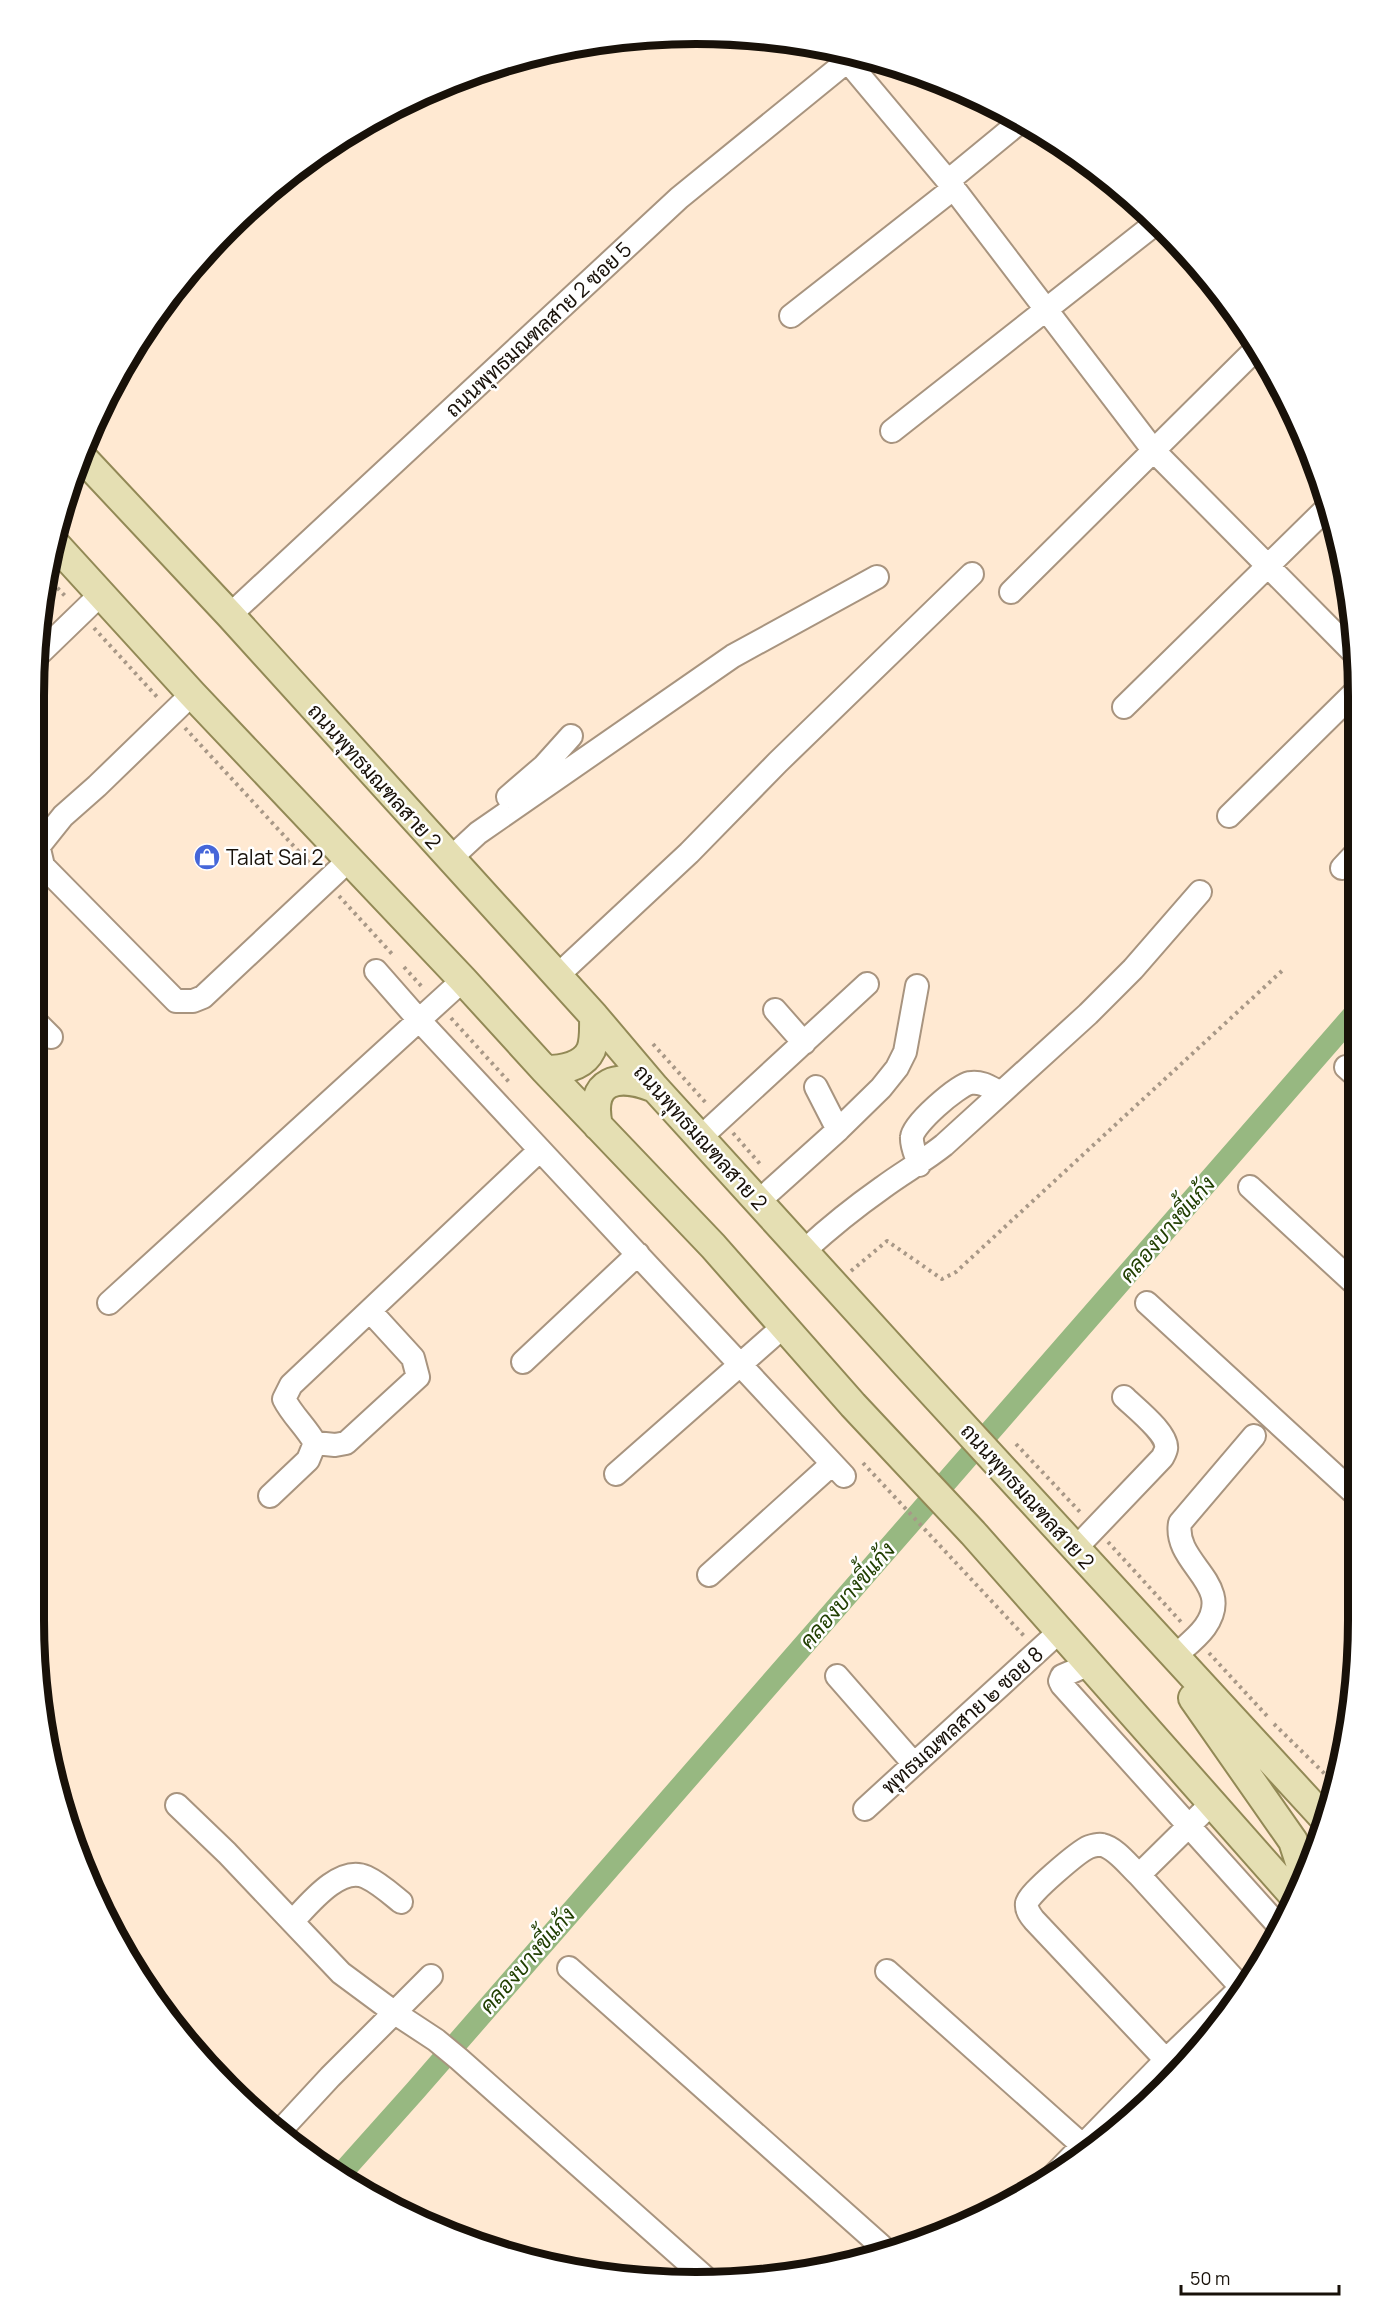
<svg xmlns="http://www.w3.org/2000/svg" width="1391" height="2315" viewBox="0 0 1391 2315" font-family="Manrope,Sarabun,sans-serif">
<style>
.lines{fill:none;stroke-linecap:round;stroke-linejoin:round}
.canal{stroke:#97b881;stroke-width:22}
.minor-casing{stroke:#a8947f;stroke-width:26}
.major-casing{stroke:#928956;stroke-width:32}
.path{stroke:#a89887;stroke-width:4;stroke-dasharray:3 4.5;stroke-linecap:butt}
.minor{stroke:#fff;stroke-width:22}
.major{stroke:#e5dfb3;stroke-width:28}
.labels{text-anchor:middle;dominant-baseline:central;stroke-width:5;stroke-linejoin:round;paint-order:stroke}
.street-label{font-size:21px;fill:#181109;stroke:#fff}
.poi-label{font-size:21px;fill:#181109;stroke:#fff;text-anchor:start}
.water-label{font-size:22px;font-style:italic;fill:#213f02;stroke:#fff}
.rim{fill:none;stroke:#181109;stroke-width:8}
</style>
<rect width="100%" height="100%" fill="#ffe9d2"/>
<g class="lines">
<path class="canal" d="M339,2176L415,2091L1355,1013"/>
<defs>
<path id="minor" d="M839,51L948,181L1154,451L1357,656
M948,181L1021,121
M791,316L954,188
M892,431L1156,223
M1011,592L1257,348
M230,615L679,198L856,54
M39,654L101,594
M1124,707L1328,507
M508,797L544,766L571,736
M1229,816L1356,691
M39,846L63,816L97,786L192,694
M39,849L43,866L176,1001H193L203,997L349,860
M451,858L478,833L733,656L877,577
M1342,868L1356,853
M376,971L419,1020L844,1476
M557,976L689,853L778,762L972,574
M775,1010L804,1043
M39,1025L51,1037
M1346,1067L1355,1075
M816,1087L838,1130
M701,1137L867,984
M919,1165C917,1157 911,1146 912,1137C913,1124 957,1086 970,1083C982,1081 991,1088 1001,1093
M1250,1187L1354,1283
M759,1201L838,1130L881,1088L897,1068L905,1052L917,986
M805,1250C829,1228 855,1207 882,1188C902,1173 924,1161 944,1145L1088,1014L1133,969L1200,892
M109,1303L463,980
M1147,1303L1353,1492
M523,1362L638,1254
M315,1443L335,1445L346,1443L418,1377L413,1358L370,1311
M616,1474L784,1326
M270,1496L308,1460L315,1443C306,1427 292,1415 284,1399L291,1385L540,1150
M1076,1548L1162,1458C1163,1457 1166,1450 1166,1449C1169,1434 1134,1407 1124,1397
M709,1575L832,1464
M1175,1656C1185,1647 1197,1638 1205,1627C1236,1584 1173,1564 1180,1523L1254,1436
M1090,1664L1062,1676L1060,1681L1062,1685L1278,1925
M837,1676L914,1764
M177,1805L227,1853L341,1973L395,2013L436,2040L459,2059L709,2281
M865,1809L1060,1631
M1139,1875L1241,1987
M293,1921C309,1904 340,1865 366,1877C379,1883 390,1893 401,1902
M569,1968L888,2252
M887,1971L1082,2145
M1166,2060L1034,1920C1030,1915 1026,1910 1027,1903C1027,1895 1079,1851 1089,1847C1092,1846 1099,1844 1102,1845C1116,1848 1129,1866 1139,1875L1212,1803
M280,2131L330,2077L431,1976
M1054,2175L1166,2060L1242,1987"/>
<path id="major" d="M80,455L230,615L594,1016L655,1088L907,1365L1323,1817
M56,545L192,694L463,980L545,1070L713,1246L853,1405L973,1533L1294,1896
M545,1070C561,1070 583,1067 591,1050C595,1040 594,1026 594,1016
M598,1126C588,1079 618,1073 655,1088
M1193,1698L1293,1841L1305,1878"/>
</defs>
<use href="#minor" class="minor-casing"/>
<use href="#major" class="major-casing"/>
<path class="path" d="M47,577L67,598
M94,628L158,698
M185,728L312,866
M339,896L393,955
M404,967L423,988
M451,1018L510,1083
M653,1044L706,1103
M733,1133L760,1164
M851,1271L887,1241L942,1279L956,1272L1284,969
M1016,1444L1081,1513
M863,1463L1025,1637
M1108,1542L1182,1623
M1209,1653L1267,1716
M1274,1724L1332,1781"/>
<use href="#minor" class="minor"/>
<use href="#major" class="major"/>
</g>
<defs>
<symbol id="shop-disc" viewBox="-11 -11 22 22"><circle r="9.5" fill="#4566d9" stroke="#fff"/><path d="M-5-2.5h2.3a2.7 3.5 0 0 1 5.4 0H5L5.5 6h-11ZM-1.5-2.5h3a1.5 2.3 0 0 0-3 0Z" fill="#fff"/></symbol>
</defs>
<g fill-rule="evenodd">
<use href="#shop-disc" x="192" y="842" width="30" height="30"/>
</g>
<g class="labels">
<g class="street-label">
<text transform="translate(538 329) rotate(-43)">ถนนพุทธมณฑลสาย 2 ซอย 5</text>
<text transform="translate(375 776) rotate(48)">ถนนพุทธมณฑลสาย 2</text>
<text transform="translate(701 1137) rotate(48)">ถนนพุทธมณฑลสาย 2</text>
<text transform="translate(1028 1496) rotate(48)">ถนนพุทธมณฑลสาย 2</text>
<text transform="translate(962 1720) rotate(-42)">พุทธมณฑลสาย ๒ ซอย 8</text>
</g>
<g class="poi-label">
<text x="226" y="857">Talat Sai 2</text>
</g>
<g class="water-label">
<text transform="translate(1167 1229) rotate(-49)">คลองบางขี้แก้ง</text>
<text transform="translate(847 1595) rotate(-49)">คลองบางขี้แก้ง</text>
<text transform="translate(527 1960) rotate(-49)">คลองบางขี้แก้ง</text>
</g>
</g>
<path d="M0 0H1391V2315H0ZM696 44H696A652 652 0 0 1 1348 696V1620A652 652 0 0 1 696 2272H696A652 652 0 0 1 44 1620V696A652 652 0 0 1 696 44Z" fill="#fff" fill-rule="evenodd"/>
<path class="rim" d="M696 44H696A652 652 0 0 1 1348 696V1620A652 652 0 0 1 696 2272H696A652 652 0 0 1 44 1620V696A652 652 0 0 1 696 44Z"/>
<path d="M1181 2285v9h158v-9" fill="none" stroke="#181109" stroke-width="3"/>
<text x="1190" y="2285" font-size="18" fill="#181109" stroke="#ffffff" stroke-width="4.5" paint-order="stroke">50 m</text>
</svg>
